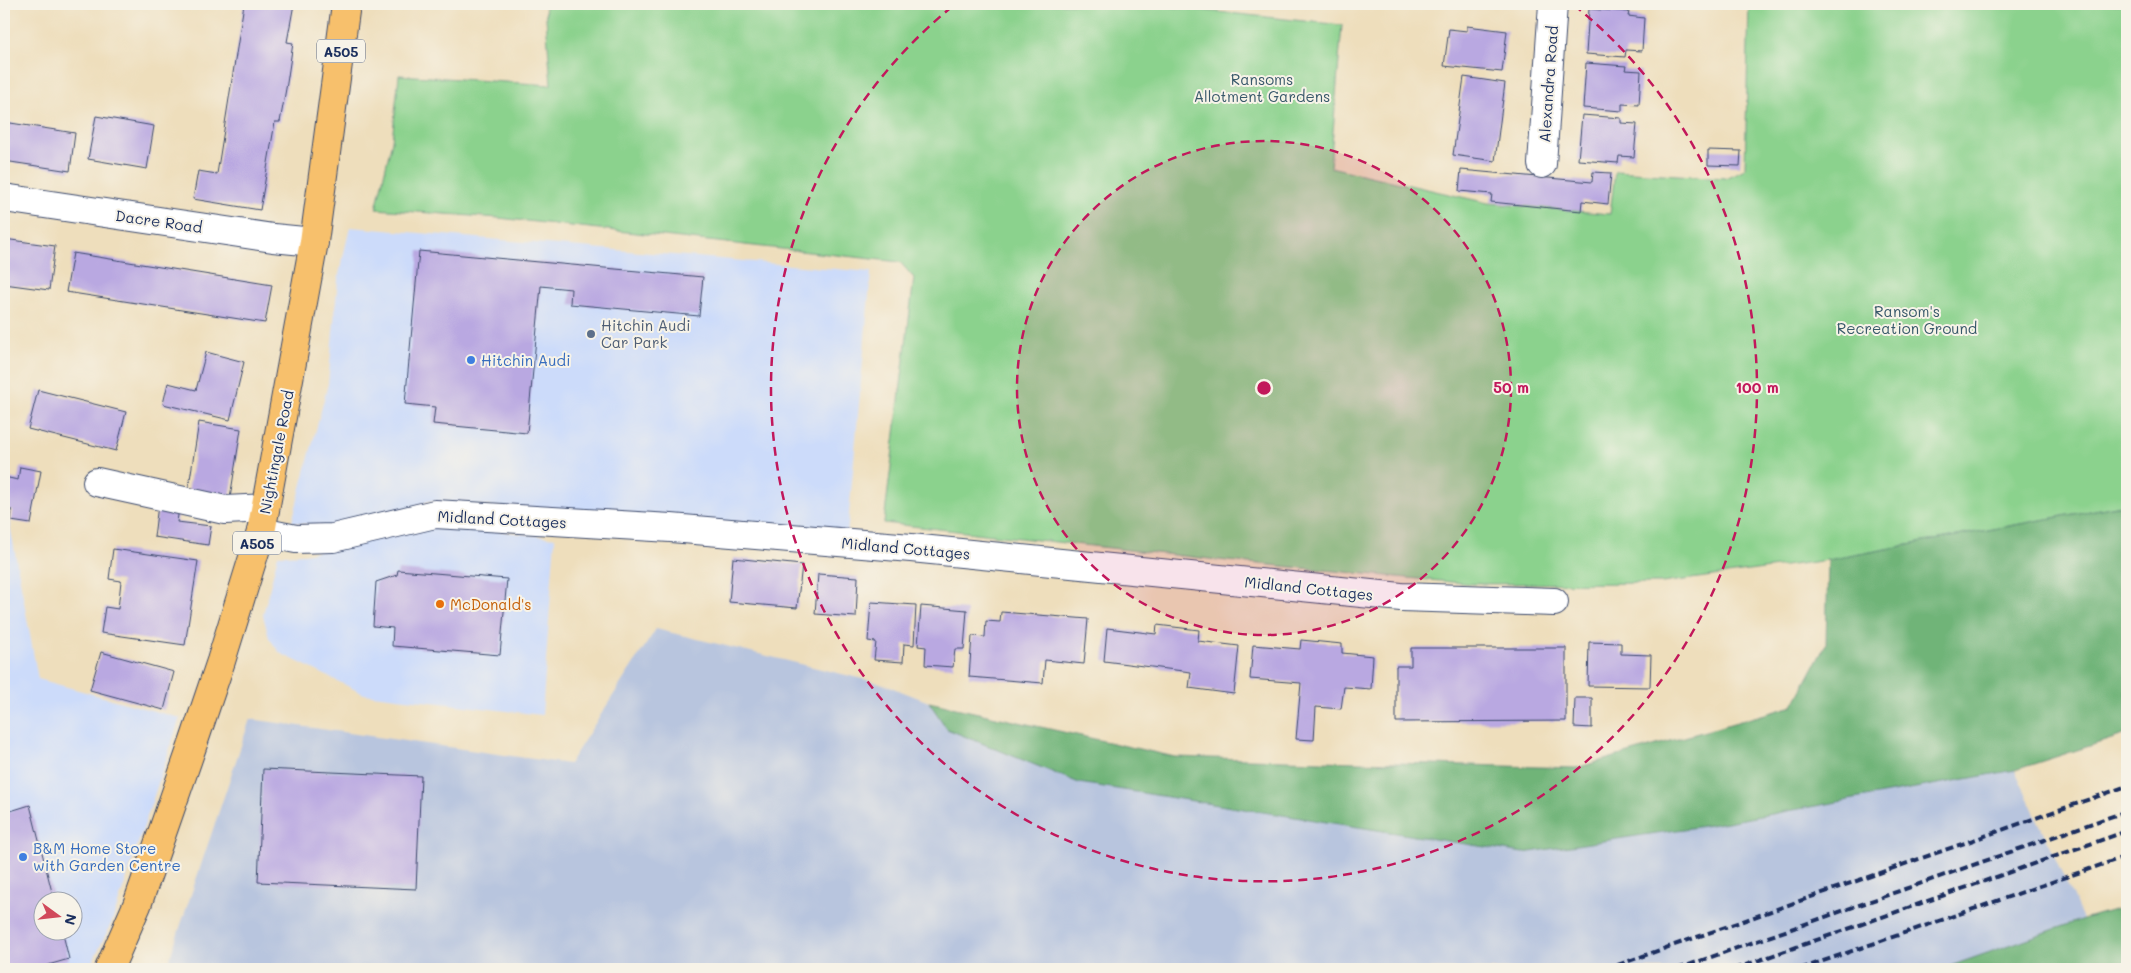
<svg xmlns="http://www.w3.org/2000/svg" width="2131" height="973" viewBox="0 0 2131 973" font-family="Mali,sans-serif">
<style>
.built{fill:#ccdbfa;fill-rule:evenodd}
.industrial{fill:#b8c5de}
.green{fill:#8bd28d;stroke:#538076}
.forest{fill:#70b478;stroke:#46726b}
.building{fill:#b9a8e1}
.lines{fill:none;stroke-linecap:round;stroke-linejoin:round}
.street-casing{stroke:#3b496c;stroke-width:30}
.primary-casing{stroke:#3b496c;stroke-width:30}
.street{stroke:#fff;stroke-width:28}
.primary{stroke:#f7c06c;stroke-width:28}
.rail{stroke:#1b2f5e;stroke-width:4;stroke-dasharray:8 4;stroke-linecap:butt}
.ring{fill:none;stroke:#c2185b;stroke-width:2.5;stroke-dasharray:9 6}
.service-dot{fill:#5c6f8a;stroke:#f7f3e8;stroke-width:2}
.shop-dot{fill:#3f7fe0;stroke:#f7f3e8;stroke-width:2}
.food-dot{fill:#e8710a;stroke:#f7f3e8;stroke-width:2}
.labels{text-anchor:middle;dominant-baseline:central;stroke-width:4;stroke-linejoin:round;paint-order:stroke}
.shield{fill:#f7f3e8;stroke:#5d6a87;stroke-width:1}
.shield-label{font-size:14px;font-weight:bold;fill:#1b2f5e}
.park-label{font-size:15px;fill:#37586a;stroke:#f7f3e8}
.street-label{font-size:15px;fill:#1b2f5e;stroke:#f7f3e8}
.service-label{font-size:15px;fill:#4e5e75;stroke:#f7f3e8;text-anchor:start}
.shop-label{font-size:15px;fill:#366cbe;stroke:#f7f3e8;text-anchor:start}
.food-label{font-size:15px;fill:#c56008;stroke:#f7f3e8;text-anchor:start}
.centre{fill:#c2185b;stroke:#f7f3e8;stroke-width:2.5}
.ring-label{font-size:15px;text-anchor:middle;font-weight:bold;fill:#c2185b;stroke:#f7f3e8;stroke-width:4;stroke-linejoin:round;paint-order:stroke}
</style>
<rect width="100%" height="100%" fill="#f7f3e8"/>
<filter id="ink" filterUnits="userSpaceOnUse"><feTurbulence type="fractalNoise" baseFrequency=".02" numOctaves="2"/><feDisplacementMap in="SourceGraphic" scale="10" xChannelSelector="R" yChannelSelector="G"/><feConvolveMatrix kernelMatrix="1 2 1 2 8 2 1 2 1" color-interpolation-filters="sRGB"/></filter>
<filter id="wash" filterUnits="userSpaceOnUse"><feTurbulence type="fractalNoise" baseFrequency=".0096" numOctaves="4" result="noise"/><feDisplacementMap in="SourceGraphic" scale="20" xChannelSelector="R" yChannelSelector="G"/><feGaussianBlur stdDeviation="1.12" result="paint"/><feColorMatrix in="noise" values="0 0 0 0 0 0 0 0 0 0 0 0 0 0 0 0 0 1.4 0 .05"/><feComposite in="paint" operator="in"/></filter>
<g filter="url(#wash)">
<rect width="100%" height="100%" fill="#eedebc"/>
<path class="built" d="M350,227L871,272L847,537L429,501L399,513L325,527L292,522L328,384L338,279Z
M4,519L9,520L38,679L180,718L112,922L89,969H4ZM42,900H72V930H42Z
M441,524L555,538L542,715L364,694L280,653L269,638L263,615L278,555L305,554Z"/>
<path class="industrial" d="M656,629L883,684L929,702L947,729L1523,853L1710,825L2015,770L2083,919L1942,969H166L250,719L569,764Z"/>
<path class="green" d="M545,4H1143L1342,25L1330,167L1488,203L1610,214L1615,171L1725,178L1745,169L1749,4H2127V504L1828,560L1662,583L1472,584L1228,561L884,523L914,278L900,262L499,218L376,209L392,141L399,75L551,85Z"/>
<path class="forest" d="M2127,504V734L2015,770L1710,825L1523,853L1079,783L947,729L929,702L1175,757L1576,768L1793,706L1826,644L1828,560Z
M2127,906V969H1942L2083,919Z"/>
<g id="blocks">
<path class="building" d="M244,4H294L287,42L293,43L287,83L280,122H275L260,210L193,199L198,171L217,174Z
M1589,9L1629,12L1628,16L1644,18L1642,51L1626,50L1625,57L1586,54Z
M1467,26L1507,31L1502,72L1444,66L1449,29L1467,31Z
M1586,63L1626,66L1625,70L1641,71L1639,105L1622,104V111L1583,108Z
M1464,77L1505,83L1495,161L1453,155Z
M1582,115L1621,118V123L1637,124L1634,157L1619,156L1618,163L1578,160Z
M96,116L154,126L147,169L88,159Z
M4,122L75,133L70,171L4,161Z
M1708,150L1741,151L1740,166L1708,165Z
M1461,170L1592,182L1593,172L1611,173L1608,204L1582,201L1581,211L1491,202L1492,194L1459,191Z
M4,239L55,246L49,290L4,284Z
M419,251L703,277L699,316L570,304L571,289L541,286L527,433L433,424L435,407L405,404Z
M73,253L272,285L265,323L66,292Z
M206,352L244,362L230,420L163,404L168,383L196,390Z
M38,390L126,412L116,451L28,429Z
M199,422L241,429L230,498L188,492Z
M20,467L41,471L31,524L11,521L12,510L4,509V477L18,480Z
M158,505L179,508L177,522L211,526L208,545L154,537Z
M113,549L198,561L185,645L101,633L105,607L118,609L121,581L109,579Z
M733,558L802,565L797,608L729,602Z
M398,570L507,579L500,655L392,646L393,628L373,626L376,582L397,575Z
M818,574L858,577L856,617L815,614Z
M871,602L916,605L914,645L904,644L903,662L874,660L876,642L868,641Z
M921,606L967,610L964,649H955L953,667L925,665L926,647L918,646Z
M1001,612L1088,619L1084,664L1045,660L1043,683L969,677L972,636L985,637L986,621L1000,622Z
M1157,625L1199,630L1198,641L1239,646L1234,694L1189,688L1191,672L1104,661L1107,628L1156,634Z
M1301,640L1342,644V653L1373,656L1371,689L1344,687L1341,709L1316,707L1314,740L1296,739L1301,683L1250,679L1253,645L1300,649Z
M1589,642L1621,643V654L1651,655L1650,687L1588,686Z
M1411,648H1566V721L1396,722V666H1411Z
M101,652L174,672L164,710L90,690Z
M1575,698H1592V728L1574,727Z
M263,769L421,776L416,889L258,882Z
M30,805L54,900H42V930H62L69,959L34,969H4V813Z"/>
</g>
</g>
<g filter="url(#ink)">
<use href="#blocks" fill-opacity="0" stroke="#3b496c" stroke-width="1"/>
<g class="lines">
<defs>
<path id="street" d="M1542,164L1553,4
M4,198L273,238L314,242
M97,482L225,510L265,508
M261,532L296,539L333,538L435,514L671,528L911,548L1401,597L1554,602"/>
<path id="primary" d="M109,969L137,905L194,741L221,661L261,532L314,242L346,4"/>
</defs>
<use href="#street" class="street-casing"/>
<use href="#primary" class="primary-casing"/>
<use href="#street" class="street"/>
<use href="#primary" class="primary"/>
<path class="rail" d="M1606,969L2127,786
M1677,969L2127,811
M1734,969L2127,831
M1800,969L2127,856"/>
</g>
</g>
<circle cx="1264" cy="388" r="247" fill="#c2185b" fill-opacity=".12"/>
<g class="ring">
<circle cx="1264" cy="388" r="247"/>
<path d="M1574 5A493 493 0 1 1 954 5"/>
</g>
<circle class="service-dot" cx="591" cy="334" r="5"/>
<g class="shop-dot">
<circle cx="471" cy="360" r="5"/>
<circle cx="23" cy="857" r="5"/>
</g>
<circle class="food-dot" cx="440" cy="604" r="5"/>
<g class="labels">
<g class="shield">
<rect x="317" y="39.5" width="48" height="23" rx="4"/>
<rect x="233" y="531.5" width="48" height="23" rx="4"/>
</g>
<g class="shield-label">
<text x="341" y="51">A505</text>
<text x="257" y="543">A505</text>
</g>
<g class="park-label">
<text x="1262" y="79">Ransoms<tspan x="1262" dy="17">Allotment Gardens</tspan></text>
<text x="1907" y="311">Ransom's<tspan x="1907" dy="17">Recreation Ground</tspan></text>
</g>
<g class="street-label">
<text transform="translate(1548 84) rotate(-86)">Alexandra Road</text>
<text transform="translate(159 221) rotate(8)">Dacre Road</text>
<text transform="translate(276 452) rotate(-79)">Nightingale Road</text>
<text transform="translate(502 519) rotate(3)">Midland Cottages</text>
<text transform="translate(906 548) rotate(5)">Midland Cottages</text>
<text transform="translate(1309 588) rotate(6)">Midland Cottages</text>
</g>
<g class="service-label">
<text x="601" y="325">Hitchin Audi<tspan x="601" dy="17">Car Park</tspan></text>
</g>
<g class="shop-label">
<text x="481" y="360">Hitchin Audi</text>
<text x="33" y="848">B&amp;M Home Store<tspan x="33" dy="17">with Garden Centre</tspan></text>
</g>
<g class="food-label">
<text x="450" y="604">McDonald's</text>
</g>
</g>
<circle cx="1264" cy="388" r="8" class="centre"/>
<g class="ring-label">
<text x="1511" y="393">50 m</text>
<text x="1757" y="393">100 m</text>
</g>
<rect width="2131" height="973" fill="none" stroke="#f7f3e8" stroke-width="20"/>
<g transform="translate(58 916) rotate(105)"><circle r="24" fill="#f7f3e8" stroke="#9fa5b1"/>
<path d="M0-4L9 19L0 12L-9 19Z" fill="#d1495b"/>
<text y="-8" font-size="14" font-weight="bold" text-anchor="middle" fill="#1b2f5e">N</text>
</g>
</svg>
